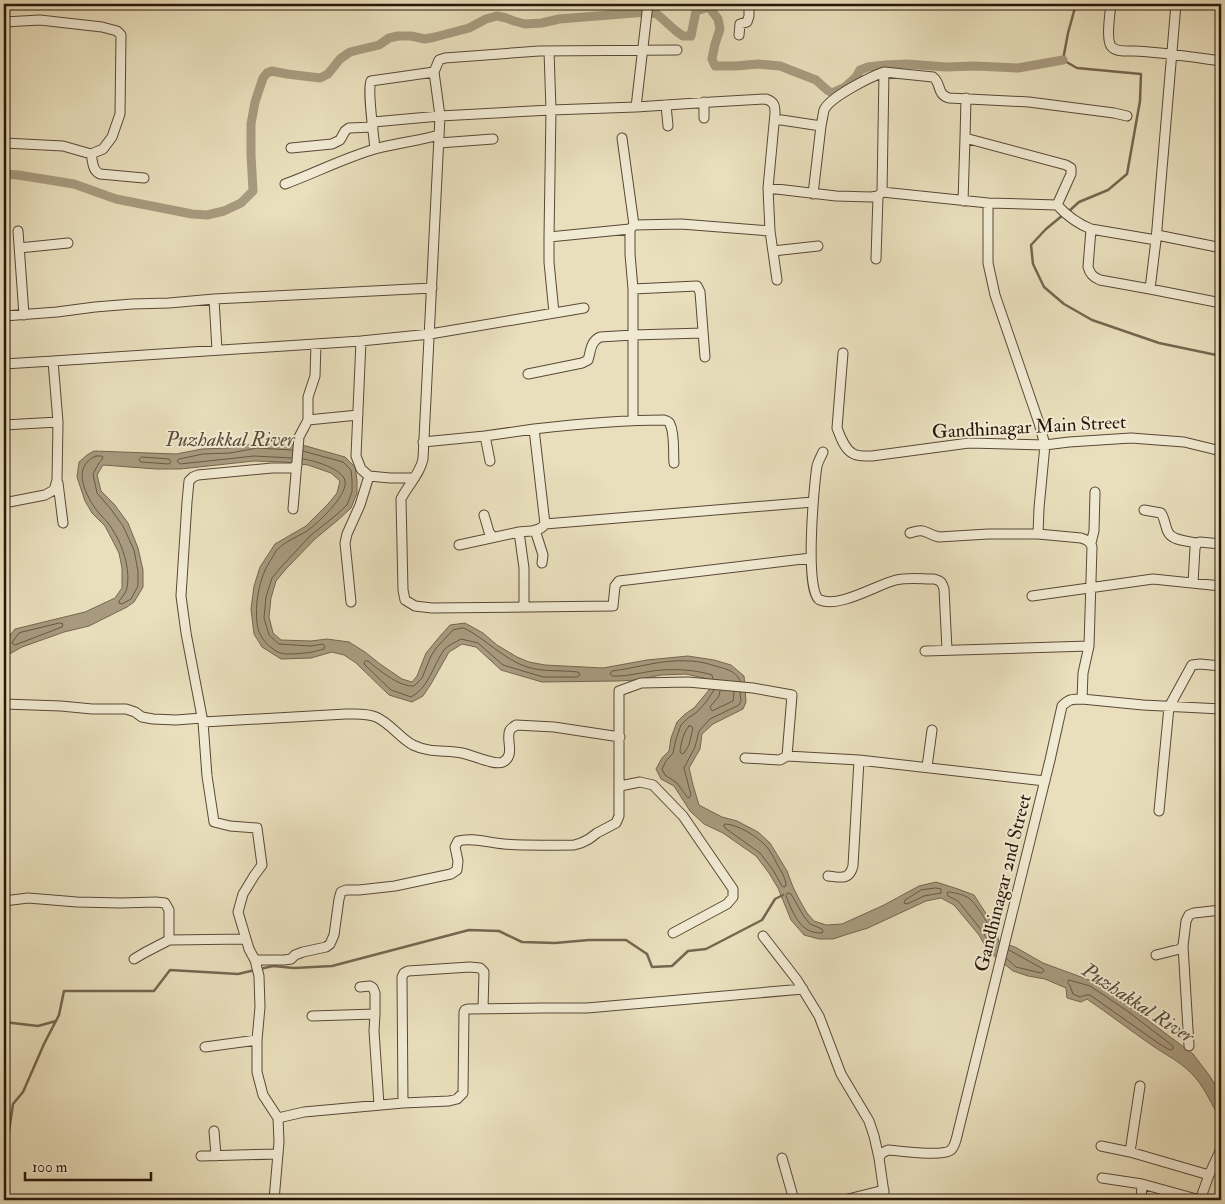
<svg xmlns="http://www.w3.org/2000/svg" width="1225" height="1204" viewBox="0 0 1225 1204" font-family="'IM FELL Double Pica',serif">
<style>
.water{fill:#a89b7f;stroke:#756650}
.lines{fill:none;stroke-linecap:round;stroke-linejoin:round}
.shore{stroke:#685844;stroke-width:1}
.stream{stroke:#756650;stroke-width:2.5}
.canal{stroke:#a89b7f;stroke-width:9}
.minor-casing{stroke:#594836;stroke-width:11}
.minor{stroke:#f1ead3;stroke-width:9}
.labels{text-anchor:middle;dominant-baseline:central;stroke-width:4;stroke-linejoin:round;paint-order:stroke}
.street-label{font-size:19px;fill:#291609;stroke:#f1ead3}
.water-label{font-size:20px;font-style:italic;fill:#5c4b38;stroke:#f1ead3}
</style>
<rect width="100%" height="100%" fill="#e9dfbc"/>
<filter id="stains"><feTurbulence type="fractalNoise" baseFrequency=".004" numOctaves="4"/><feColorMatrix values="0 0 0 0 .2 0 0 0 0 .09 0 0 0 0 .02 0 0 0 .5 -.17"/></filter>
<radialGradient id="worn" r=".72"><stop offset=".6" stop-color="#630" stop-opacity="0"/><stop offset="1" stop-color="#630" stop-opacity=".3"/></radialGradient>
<path class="water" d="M256,443L285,444L306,446L345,457L355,467L357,480V493L351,508L338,520L315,539L286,569L276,581L271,598L269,617L273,633L281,640L311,641L327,639L349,642L365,652L380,664L402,679L412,682L417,676L426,653L441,635L450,625L465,623L483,633L497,645L517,657L529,662L545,665L603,668L647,660L688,656L714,660L731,665L744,676L746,702L743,709L713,724L702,734L700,749L689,768L693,785L699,805L722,817L737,821L758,832L770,843L787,871L793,887L799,899L807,913L814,921L826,925L842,924L884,905L919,886L936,882L958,889L974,895L996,929L999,942L1015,947L1043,963L1092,981L1129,1006L1193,1054L1209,1075L1221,1094V1120C1211,1104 1204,1085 1190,1072C1179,1061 1166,1055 1153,1046C1131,1031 1109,1014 1087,999L1081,1002L1067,998L1066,988L1045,979L1028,976L1013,971L988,951L979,935L954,905L941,898L926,901L868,928L845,935L833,939H819L804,935L791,920L778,888L769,873L756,856L723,833L704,824L690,811L674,786L661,779L656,769L662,758L669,751L671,738L677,722L685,714L694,708L709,690L708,679L686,674L661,675L636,680L618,681L542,682L501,670L476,647L462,644L449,652L431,684L423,696L412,702L389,695L356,663L344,655L332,652L311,658L281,659L262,647L254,634L251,609L254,586L260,567L275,544L306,526L328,504L337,493L340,481L331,473L308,465L285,462L254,461L180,469H156L103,465L97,475L101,491L114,504L128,523L138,548L143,570V587L134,602L127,607L89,626L64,632L22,647L4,657V643L15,629L85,612L115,598L122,588V568L119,553L105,526L92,513L85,501L77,477L79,462L87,455L94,451L176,454L202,449L229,448Z"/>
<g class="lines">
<path class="shore" d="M96,456H102L103,458L99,463L93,474L97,493L110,508L123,526L134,550L138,571V586L131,599L122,604L119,603V601C122,597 126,593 127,588C130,572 125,554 118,539C115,534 112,528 108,523C104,518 99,514 95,508C84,492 72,466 96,456Z
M142,457L169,459L171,462L169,464L141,462L139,460Z
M292,458L254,456L180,464L177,461L179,459L203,454L230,453L257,448L292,450
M303,459C313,460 343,469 345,481C348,495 318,523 307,531C299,536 284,542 278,549C275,551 274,555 272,558C263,571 259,585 257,601C256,609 256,627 260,634C264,643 276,654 286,654C300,654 311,653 324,649L325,647L323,644L311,646L279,644L269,635L264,618L266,597L272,578L282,566L311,535L335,516L347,505L352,492V480L351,470L343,462L303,451
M60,623L63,624L62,627L15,645L12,643L13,641L19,633Z
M464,628C486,639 503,659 527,667C543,672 561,670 578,672L579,673L580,675L577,677H543L503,665L478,643L461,639C456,642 448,645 444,650C433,665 429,688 411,697L391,690L364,664L365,661H368C379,670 399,687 414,686L422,678L431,656L437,647L453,630Z
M713,679L712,675L709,674C693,670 679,669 662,670C645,671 629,677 612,676L610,674L612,671C637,668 663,659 689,661C699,661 709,664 719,667C727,669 737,672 740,681
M714,690L706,702L697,712L688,718L681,725L676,739L673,753L666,761L662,769L665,775L677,783L688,798L690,797L691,795L684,768L695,747L699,731L710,719L739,705L741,701L740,692
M720,691L719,696L710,707L712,711L733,701L734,692
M689,726H691L693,728L689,745L684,753L682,754L680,752C681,743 683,733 689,726Z
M725,824C738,824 758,837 767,847C771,852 774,858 777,864C781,871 786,878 786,886L784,887L782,886L773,870L760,853L725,828L724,826Z
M936,888L941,889V893L924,896L907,904L904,903L905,900L921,890Z
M949,892C956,893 967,895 972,901C980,909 995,933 993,944H990L983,932L958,901L948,896L947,893Z
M788,893L791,894L803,915L810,924L822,929L823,931L822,933C800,934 793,913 786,896Z
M1007,959L1016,967L1041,973L1044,971L1043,969L1009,950
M1069,980L1090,986L1126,1010L1173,1046V1049L1170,1050L1158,1043L1090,995H1086L1080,997L1073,994L1070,986L1068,983Z"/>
<path class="stream" d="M1068,212L1079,202L1108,190L1127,174L1140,101L1141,74L1077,68L1063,60L1068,33L1076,4
M1063,215L1046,229L1031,245L1033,264L1044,287L1064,304L1092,320L1159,343L1221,356
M260,969L273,966L294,968L332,966L469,930L499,931L522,942L555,943L589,940H626L647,954L652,967L672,966L688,951L706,949L762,920L775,899L783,895
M4,1022L38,1026L56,1021
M5,1200L6,1152L13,1104L23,1092L44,1044L59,1015L64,991H154L170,970L238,974L255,970"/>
<path class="canal" d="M4,174L18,175L74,184L116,199L192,214L207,215L224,211L241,203L253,191L251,155V124L255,102L263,78L267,73L272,71L287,74L320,78L328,74L340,59L350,52L379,45L389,38L398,36H411L425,39L435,37L469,28L486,19L497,16L506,18L514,21L525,24L542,23L559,19L647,12L657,14L676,31L683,36H691L696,11L709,7L718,19L720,29L715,44L712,59L715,66H736L758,64L780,66L816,80L827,90L832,93L845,87L856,77L860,70L868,67L885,65L907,64L946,67L975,66L1018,68L1063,60"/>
<defs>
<path id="minor" d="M1111,4C1110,13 1106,39 1111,46C1115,52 1126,51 1133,51C1162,52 1192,57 1221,61
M4,22L40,20L102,27L117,31L121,35L120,114L112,137L103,149L91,154
M739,35L740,24L747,22L749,16V4
M549,51L551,110L549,237V262L554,313
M434,72L439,60L445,58L539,51L677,50
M704,102V118
M666,105L668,126
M636,107L648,4
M775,119L821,126C822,121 823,115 824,110C830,97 870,77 884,72
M373,122L440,116L434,72L371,81C367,91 374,136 375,149
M622,138L634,225L630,229V254L633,289V335L703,333
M965,138L966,98
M4,143L63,146L91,154C93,162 92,170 100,174L144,178
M439,143L493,139
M291,148L332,144L340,140L345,131L349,128L373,127
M285,184C315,173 344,158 375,149C396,143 418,141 439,135
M768,188L775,113C775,105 774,102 766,99L712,102L636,107L551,110L440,116L423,459C420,474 408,485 401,499L403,590L405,600L415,606L432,608L613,606L615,586L619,581L811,558
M882,192L884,72L933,77C942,84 936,94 949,98L1029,102L1114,113L1127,116
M813,194L821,126
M963,201L965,138L1066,165L1071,168V174L1057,205
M988,203V263L995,295L1039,423L1045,445L1039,508L1038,534
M634,225L681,224L770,231L768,188L836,196L871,197L878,196
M1091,229L1156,240
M18,231L24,315
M770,231L777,280
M1157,235L1217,247
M549,237L630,229
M19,248L68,243
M773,251L818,246
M876,259L878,196L882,192L988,203L1057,205C1067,216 1076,223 1091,229L1088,267C1090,274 1093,277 1100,280L1150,289L1221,303
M633,289L697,286L700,292L705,357
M1150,289L1156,240L1176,4
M214,299L217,350
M4,316L57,312L95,307L132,304L169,303L214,299L432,288
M361,341L356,456L361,469L369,476L390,478H414
M843,353L837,428C840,436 844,448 852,453C857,457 866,456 872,456L969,443L1045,445L1069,442L1131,438L1184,442L1221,451
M4,364L53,361
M528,374L582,363L588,360C591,351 590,342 600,337L633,335V420
M308,420L358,415
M4,425L58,422L53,361L361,341L430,334L584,308
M485,436L490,461
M423,442L485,436L534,429
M823,452C821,457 818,461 817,466C814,484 804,594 820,600C840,608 876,585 896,580C908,577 922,579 934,579C941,581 942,582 944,589L947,650
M58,483L63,523
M4,503L45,495L54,490L57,480L58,422
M293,509L299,437L308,420V397L315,376L316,344
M1144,510L1161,513C1165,519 1165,526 1168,532C1172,541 1188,541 1197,543
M484,515L489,532L493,537
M545,524L813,502
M535,530L543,555L542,563
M910,533C926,527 925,534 939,537L988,534H1038L1081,538C1087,540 1090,541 1092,547L1089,646L1083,673L1082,699
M1091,543L1094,531L1095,492
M459,545L519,532
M1193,583L1195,548L1197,543L1200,542L1221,544
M1032,596L1153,579L1221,586
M351,602L345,543L347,534L360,505L369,476
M524,607V568L519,532C528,531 540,532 545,524L534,429C578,424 620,420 664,420C667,421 669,421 670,424C675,434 673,452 674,463
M925,651L1089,646
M4,704L61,706L92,709H126L135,712L142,717L153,719L176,720L202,718
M203,722L346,714C356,714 367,713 376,717C390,723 400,738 413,745C429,753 446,750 462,753C472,755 495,766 503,762C516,755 505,739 510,730C511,728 514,727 516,725L554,727L620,737
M745,758L780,760L787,756
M927,767L932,730
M620,786L640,782L653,785L683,816L733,889V897L727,904L673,933
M1159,811L1169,707L1192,665L1200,664L1221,666
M828,876C840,877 849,881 853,866L859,760
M4,901L28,898L77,902L121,903L156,902L165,903L169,910V940L246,939
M763,936L797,980L819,1016L841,1074L869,1121L874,1136L879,1158L885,1200
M1183,946L1189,1046
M1156,955L1180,949L1183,946L1186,921L1189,915L1194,913L1221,910
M134,959L144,953L169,940
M255,960H284L291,959L295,955L303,952L326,947L330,944L334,935L339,899L341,892L346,890H359L395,886L451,874L457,870L458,861L455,847L458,841C472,837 489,843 504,844C527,846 550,845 574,845L581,843L589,839L597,833L616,823L619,816V691L641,683L688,682L753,688L792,695L787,756L859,760L1045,781
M360,987L370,986L373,988L375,993V1014
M312,1016L375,1014L374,1031L379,1105
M205,1047L257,1040
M1140,1086L1130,1152L1209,1175L1200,1200
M403,1103L402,977L404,973L408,971L470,967L480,968L484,972L483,1008
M278,1118L304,1112L403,1103L449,1101L457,1099L463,1093L464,1012L465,1010L468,1009L543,1008H587L803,989
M214,1131L216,1156
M1101,1146L1130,1152
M201,1156L278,1154
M782,1158L794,1200
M879,1158L882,1153L888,1150C901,1151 942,1157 951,1150C954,1147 955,1143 956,1140L1050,760L1062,706C1069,699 1072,699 1082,699L1143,705L1221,709
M1209,1175L1221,1149
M1102,1178L1142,1184L1200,1200
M274,1200L279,1142L278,1118L263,1095L257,1072V1040L260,1007L259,976L255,960L249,949L238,912L243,894L254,876L262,865L257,828L230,826L214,822L207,776L203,722L186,633L181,596L187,502L189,481L193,477L198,475L272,468H292L297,465
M844,1200L884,1190
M1141,1200L1142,1184"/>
</defs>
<use href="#minor" class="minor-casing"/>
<use href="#minor" class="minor"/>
</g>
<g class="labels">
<g class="street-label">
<text transform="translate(1029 427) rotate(-3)">Gandhinagar Main Street</text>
<text transform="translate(1003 883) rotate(-76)">Gandhinagar 2nd Street</text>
</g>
<g class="water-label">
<text x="230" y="439">Puzhakkal River</text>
<text transform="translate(1138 1003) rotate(33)">Puzhakkal River</text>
</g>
</g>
<rect width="1225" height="1204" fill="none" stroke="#e9dfbc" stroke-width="20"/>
<rect x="5" y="5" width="1215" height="1194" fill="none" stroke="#291609" stroke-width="2.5"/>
<rect x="10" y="10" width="1205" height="1184" fill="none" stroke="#291609"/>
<path d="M25 1172v8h126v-8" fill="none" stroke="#291609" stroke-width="2.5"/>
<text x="32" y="1172" font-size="15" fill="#291609" stroke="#f1ead3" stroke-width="4" paint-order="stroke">100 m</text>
<rect width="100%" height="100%" filter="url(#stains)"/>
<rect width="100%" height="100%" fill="url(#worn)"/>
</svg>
